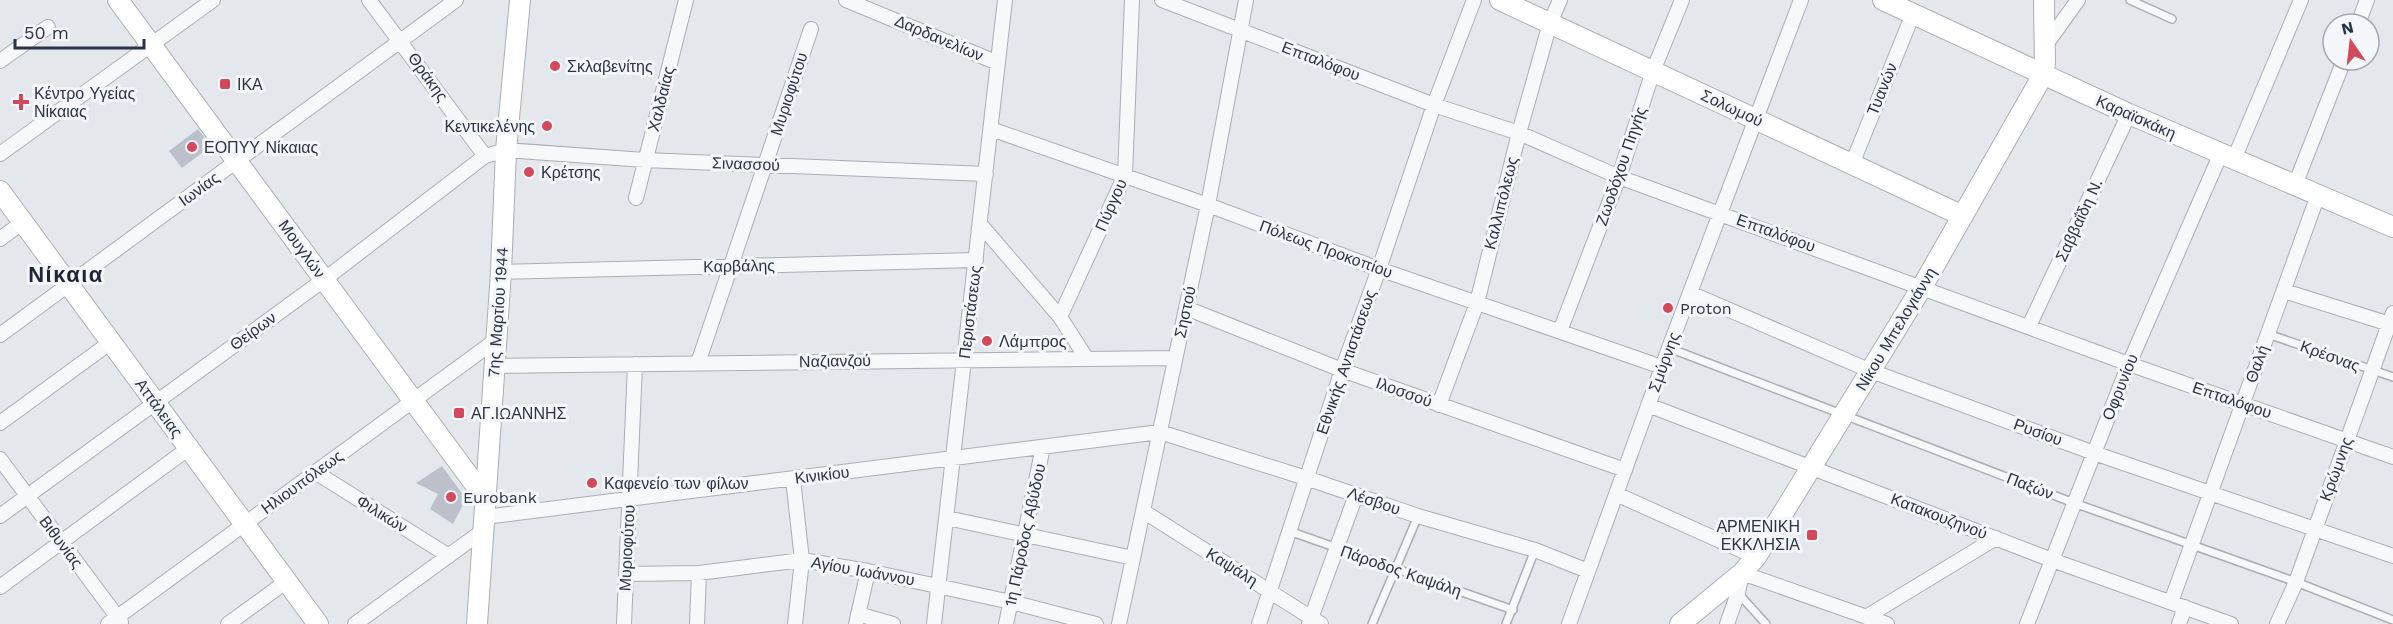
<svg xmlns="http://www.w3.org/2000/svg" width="2393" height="624" viewBox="0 0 2393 624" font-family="'Work Sans',sans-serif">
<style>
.building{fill:#bbc0ca}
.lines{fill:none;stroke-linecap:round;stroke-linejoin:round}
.lane-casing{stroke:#a9aeb7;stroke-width:10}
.street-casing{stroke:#a9aeb7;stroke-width:16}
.secondary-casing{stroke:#a9aeb7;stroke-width:22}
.lane{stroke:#f7f8fa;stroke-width:7}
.street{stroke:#f7f8fa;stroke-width:14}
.secondary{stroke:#fff;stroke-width:20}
.poi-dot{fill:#d1495b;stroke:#f4f6f9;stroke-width:2}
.labels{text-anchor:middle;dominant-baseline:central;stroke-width:6;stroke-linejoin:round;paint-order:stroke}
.street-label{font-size:16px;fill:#2b3445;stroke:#f4f6f9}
.poi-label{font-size:16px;fill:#2b3445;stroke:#f4f6f9;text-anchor:start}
.district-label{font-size:22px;font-weight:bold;letter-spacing:1.5px;fill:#1d2536;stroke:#f4f6f9}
</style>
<rect width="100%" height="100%" fill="#e4e7ec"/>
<path class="building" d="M198,129L211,146L182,168L169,151Z
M442,466L466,499L453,524L430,509L438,494L416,483Z"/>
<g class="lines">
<defs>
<path id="lane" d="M2130,0L2172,19
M2268,334L2393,377
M1669,348L2074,503L2296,582L2393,620
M1289,531L1513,610
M1738,593L1766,624
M1372,624L1418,516
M1506,624L1535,550"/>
<path id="street" d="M369,0L485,156
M846,0L998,63
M1162,0L1434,105L1519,133L1619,177L2129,364L2393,457
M2358,24L2367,0
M2045,46L2078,0
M0,61L48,27
M991,129L1208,205L1379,269L1662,367
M0,154L213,0
M2234,159L2301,0
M1852,164L1913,14
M2295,185L2344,60
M636,198L686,0
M980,224L1060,317L1087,359
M0,239L23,222
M501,272L976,260
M2284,291L2393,325
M1690,293L1871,371L2094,453L2393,556
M1186,308L1342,370L1625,470
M1060,317L1125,175L1132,0
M2029,326L2129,114
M1560,331L1619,177L1653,71L1682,0
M0,335L456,0
M698,363L811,29
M495,366L1175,358
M1439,405L1477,303L1519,133L1550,23L1560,0
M1648,405L2052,560L2231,624
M0,423L111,342
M0,459L121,622
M315,472L449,556
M793,479L802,560L795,624
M1616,494L1756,557
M1143,511L1321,624
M0,516L325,279L485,156L506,150L645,160L986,174
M485,517L1160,432L1306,478L1418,516L1535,550L1588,571
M947,518L1133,558
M626,574L699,573L802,560L868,571L1011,602L1096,624
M0,587L189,448
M2171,602L2318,195
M858,614L893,624
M1866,617L1996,538
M108,624L496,340
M228,624L287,581
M355,624L484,530
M624,624L635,364
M697,624L699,573
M856,624L868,571
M934,624L1005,0
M1006,624L1043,447
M1119,624L1208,205L1246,0
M1259,624L1342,370L1379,269L1434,105L1474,0
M1309,624L1356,495
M1569,624L1669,348L1801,0
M1727,624L1738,593L1742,573L1887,624
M2027,624L2129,364L2221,153
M2179,624L2185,607
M2277,624L2296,582L2393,313"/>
<path id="secondary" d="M118,0L485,498
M1500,0L1963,216
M1883,0L2129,114L2393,227
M0,191L318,624
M477,624L501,272L506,150L520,0
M1680,624L1742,573L1756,557L1922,287L2043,75L2045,63L2044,0"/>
</defs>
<use href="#lane" class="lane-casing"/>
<use href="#street" class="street-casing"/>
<use href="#secondary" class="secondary-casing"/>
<use href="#lane" class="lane"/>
<use href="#street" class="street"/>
<use href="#secondary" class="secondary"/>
</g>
<g class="poi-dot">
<circle cx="555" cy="66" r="6"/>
<rect x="219" y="78" width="12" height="12" rx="3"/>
<path d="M18 93h6v6h6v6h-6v6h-6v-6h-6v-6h6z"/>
<circle cx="547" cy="126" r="6"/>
<circle cx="192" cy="147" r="6"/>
<circle cx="529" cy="172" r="6"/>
<circle cx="1668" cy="308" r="6"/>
<circle cx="987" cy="341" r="6"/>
<rect x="453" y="407" width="12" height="12" rx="3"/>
<circle cx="592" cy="483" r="6"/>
<circle cx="451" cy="497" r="6"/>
<rect x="1806" y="529" width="12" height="12" rx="3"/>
</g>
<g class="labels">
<g class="street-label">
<text transform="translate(939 38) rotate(23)">Δαρδανελίων</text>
<text transform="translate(1321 61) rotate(21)">Επταλόφου</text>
<text transform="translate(428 77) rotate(54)">Θράκης</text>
<text transform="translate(1882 89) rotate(-68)">Τυανών</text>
<text transform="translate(789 94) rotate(-72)">Μυριοφύτου</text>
<text transform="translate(661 99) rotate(-76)">Χαλδαίας</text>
<text transform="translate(1732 108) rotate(25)">Σολωμού</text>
<text transform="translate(2136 117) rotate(24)">Καραϊσκάκη</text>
<text transform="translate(746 164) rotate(2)">Σινασσού</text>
<text transform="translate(1621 166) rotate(-71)">Ζωοδόχου Πηγής</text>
<text transform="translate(199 189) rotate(-36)">Ιωνίας</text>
<text transform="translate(1501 203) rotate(-76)">Καλλιπόλεως</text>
<text transform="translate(1111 205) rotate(-66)">Πύργου</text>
<text transform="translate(2079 220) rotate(-65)">Σαββαΐδη Ν.</text>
<text transform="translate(1776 233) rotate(20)">Επταλόφου</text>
<text transform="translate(302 249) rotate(54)">Μουγλών</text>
<text transform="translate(1326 249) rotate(20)">Πόλεως Προκοπίου</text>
<text transform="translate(739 266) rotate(-1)">Καρβάλης</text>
<text transform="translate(498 312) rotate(-86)">7ης Μαρτίου 1944</text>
<text transform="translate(970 312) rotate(-83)">Περιστάσεως</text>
<text transform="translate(1185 312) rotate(-78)">Σηστού</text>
<text transform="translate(1896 329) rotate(-59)">Νίκου Μπελογιάννη</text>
<text transform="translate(253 331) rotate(-36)">Θείρων</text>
<text transform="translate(2330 356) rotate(20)">Κρέσνας</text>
<text transform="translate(835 361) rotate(-1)">Ναζιανζού</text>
<text transform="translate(1346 362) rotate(-71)">Εθνικής Αντιστάσεως</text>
<text transform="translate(1664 362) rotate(-70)">Σμύρνης</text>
<text transform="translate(2257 364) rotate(-70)">Θαλή</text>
<text transform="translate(2120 387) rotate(-68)">Οφρυνίου</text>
<text transform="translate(1404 392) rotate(20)">Ιλοσσού</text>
<text transform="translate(2232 400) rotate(19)">Επταλόφου</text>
<text transform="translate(159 408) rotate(54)">Αττάλειας</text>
<text transform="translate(2038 432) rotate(20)">Ρυσίου</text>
<text transform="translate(2336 469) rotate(-70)">Κρώμνης</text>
<text transform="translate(822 475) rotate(-7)">Κινικίου</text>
<text transform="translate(302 482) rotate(-36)">Ηλιουπόλεως</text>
<text transform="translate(2030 486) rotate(21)">Παξών</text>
<text transform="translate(1374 501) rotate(19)">Λέσβου</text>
<text transform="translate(382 514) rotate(32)">Φιλικών</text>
<text transform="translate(1939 516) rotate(21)">Κατακουζηνού</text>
<text transform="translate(1025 535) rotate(-78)">1η Πάροδος Αβύδου</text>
<text transform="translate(61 542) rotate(53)">Βιθυνίας</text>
<text transform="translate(627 548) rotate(-87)">Μυριοφύτου</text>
<text transform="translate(1232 567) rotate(32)">Καψάλη</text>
<text transform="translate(863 571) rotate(10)">Αγίου Ιωάννου</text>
<text transform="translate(1401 571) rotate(19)">Πάροδος Καψάλη</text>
</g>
<g class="poi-label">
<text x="567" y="66">Σκλαβενίτης</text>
<text x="237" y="84">ΙΚΑ</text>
<text x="34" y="93">Κέντρο Υγείας<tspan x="34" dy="18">Νίκαιας</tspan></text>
<text x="535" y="126" text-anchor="end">Κεντικελένης</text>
<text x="204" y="147">ΕΟΠΥΥ Νίκαιας</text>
<text x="541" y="172">Κρέτσης</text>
<text x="1680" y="308">Proton</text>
<text x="999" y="341">Λάμπρος</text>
<text x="471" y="413">ΑΓ.ΙΩΑΝΝΗΣ</text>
<text x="604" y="483">Καφενείο των φίλων</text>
<text x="463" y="497">Eurobank</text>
<text x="1800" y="526" text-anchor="end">ΑΡΜΕΝΙΚΗ<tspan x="1800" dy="18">ΕΚΚΛΗΣΙΑ</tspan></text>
</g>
<g class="district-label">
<text x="66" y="274">Νίκαια</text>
</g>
</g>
<g transform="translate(2351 42) rotate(346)"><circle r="28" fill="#f4f6f9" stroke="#a4a8b1" stroke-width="1.5"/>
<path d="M0-4.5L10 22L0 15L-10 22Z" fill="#d1495b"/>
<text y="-9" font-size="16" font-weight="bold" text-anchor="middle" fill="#2b3445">N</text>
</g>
<path d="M15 39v9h129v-9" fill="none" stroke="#2b3445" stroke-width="3"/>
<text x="24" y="39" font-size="18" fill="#2b3445" stroke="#f4f6f9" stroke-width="4.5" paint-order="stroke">50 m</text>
</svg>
